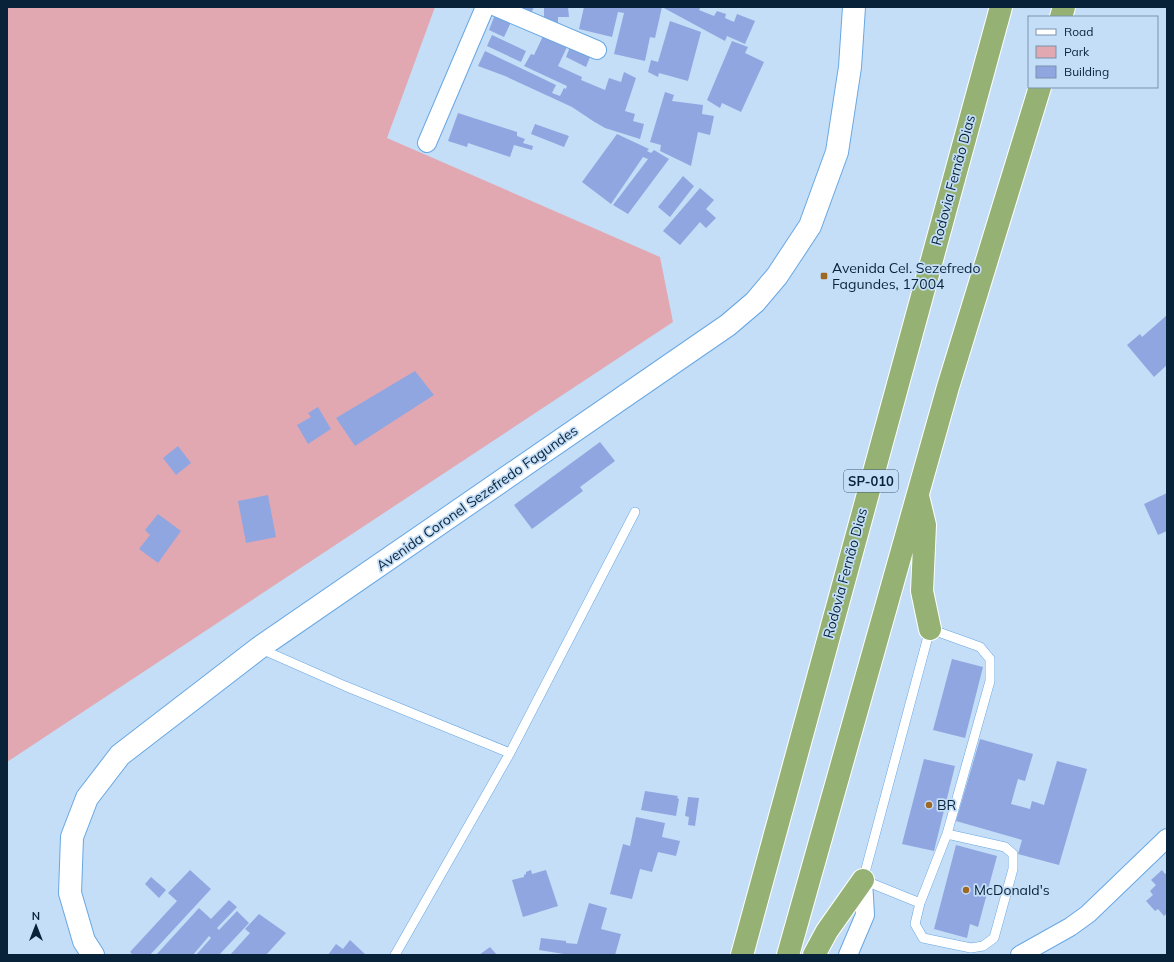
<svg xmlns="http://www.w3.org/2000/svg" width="1174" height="962" viewBox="0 0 1174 962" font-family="Mulish,sans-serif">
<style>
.green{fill:#e2a8b1}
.building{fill:#90a6e1}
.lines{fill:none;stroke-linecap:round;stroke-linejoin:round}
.lane-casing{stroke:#68a7e3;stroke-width:10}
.street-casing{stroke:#68a7e3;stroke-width:20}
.secondary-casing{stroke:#68a7e3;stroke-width:24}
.highway-casing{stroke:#fff;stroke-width:24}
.lane{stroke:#fff;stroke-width:9}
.street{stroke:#fff;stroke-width:18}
.secondary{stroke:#fff;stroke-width:22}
.highway{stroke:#95b274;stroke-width:22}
.poi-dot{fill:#9e6822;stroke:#c4def7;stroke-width:1.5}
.labels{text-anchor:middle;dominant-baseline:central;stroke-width:3.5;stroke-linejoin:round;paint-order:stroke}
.shield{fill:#c4def7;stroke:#405a72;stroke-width:1}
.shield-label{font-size:13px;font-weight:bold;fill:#072239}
.street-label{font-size:14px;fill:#072239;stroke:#c4def7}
.poi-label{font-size:14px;fill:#072239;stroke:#c4def7;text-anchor:start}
</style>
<rect width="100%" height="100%" fill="#c4def7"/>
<path class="green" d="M7,7H435L387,138L660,257L673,322L7,762Z"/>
<path class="building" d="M518,7H534L531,13Z
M544,7H568L569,17H558V25L544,19Z
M584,7H701L699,10L714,16L717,11L726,14L725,18L734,22L737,14L755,21L745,44L727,36L725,41L662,7L655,38L650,37L645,61L614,54L624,13L618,12L612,37L579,29Z
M496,12L512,20L504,37L489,30Z
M670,21L701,32L688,81L659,73L658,77L648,72L651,60L658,62Z
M544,34L568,45L558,66L582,77L581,80L605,90L609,78L621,82L624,72L636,78L625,111L635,114L633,121L644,124L640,139L605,128L593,121L572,107L505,76L478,66L485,51L556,85L552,93L560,96L564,88L566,89L567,86L524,66L531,54L534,55Z
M492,35L526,51L521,62L487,46Z
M732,41L748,47L745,53L764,62L741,112L722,103L720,108L707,100Z
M570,47L590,57L586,67L566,57Z
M665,92L674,95L672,101L703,105L702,114L714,116L710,135L698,132L691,166L660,151L661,145L650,142Z
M458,113L517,132V136L525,139L523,143L533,146L532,150L514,145L510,157L468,143L467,147L448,141Z
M535,124L569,136L564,147L531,134Z
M617,134L649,149L647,151L651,153L654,150L669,159L628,214L613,205L648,159L643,157L611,204L582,182Z
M683,176L694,186L670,217L658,207Z
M700,188L714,200L706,209L716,218L706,228L700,222L680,245L663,231Z
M1167,315V365L1154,377L1127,345L1140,334L1142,337Z
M415,371L434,395L355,446L336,418Z
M318,407L331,429L308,444L297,425L311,417L308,413Z
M600,442L615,461L580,487L583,491L532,529L514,505Z
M178,446L191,463L176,475L163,458Z
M1167,493V531L1158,535L1144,504Z
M268,495L276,537L246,543L238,501Z
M158,514L181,531L158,563L139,549L150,535L145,530Z
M952,659L983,667L965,738L933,730Z
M980,739L1033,754L1025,781L1018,779L1011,804L1030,809L1032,801L1044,805L1057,761L1087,769L1059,865L1018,854L1022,840L956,821Z
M924,759L955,766L934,851L902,844Z
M645,791L678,796L677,798L679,799L676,816L641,810Z
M688,797L699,798L695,826L688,825L689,817L685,816Z
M636,817L665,823L662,837L680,841L676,856L658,852L652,872L640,869L632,899L610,894L623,844L630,846Z
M956,845L997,856L978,927L970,924L967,938L934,929Z
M190,870L211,889L150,955H133L130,952L177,901L168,893Z
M531,870L532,874L546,870L558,906L523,917L512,880L524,877V875L526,874V872Z
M1162,870L1165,874L1167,872V913L1164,916L1158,909L1155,911L1146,901L1153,895L1150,891L1156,885L1151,880Z
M151,877L166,890L159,898L145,884Z
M229,900L237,907L217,928L219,930L237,911L249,923L219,955H196L211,938L209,936L193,955H156L199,908L211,919Z
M589,903L607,908L601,929L621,934L615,955H570L539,950L541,938L566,941V943L577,944Z
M259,914L286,933L266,955H230L250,933L245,929Z
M350,940L366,955H328L336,944L343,949Z
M490,947L497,955H479Z"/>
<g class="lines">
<defs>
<path id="lane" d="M930,629L980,647L990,659V681L947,834L1005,847L1013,854V869L994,938L983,946L971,948L923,938L915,924L920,903L863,880Z
M261,649L345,686L510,753
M920,903L947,834
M395,955L510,753L635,512"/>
<path id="street" d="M496,7L597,50
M427,143L485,7
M848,955L865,915L863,880
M1020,955L1070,927L1088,914L1167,838"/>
<path id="secondary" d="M93,955L84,941L70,893L72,837L87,798L120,755L259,648L728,325L755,302L777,276L810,226L837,152L850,67L854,7"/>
<path id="highway" d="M1061,17L1064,7
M918,496L925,525L922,591L930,629
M742,955L1001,7
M788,955L948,387L1040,87
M814,955L827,931L863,880"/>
</defs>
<use href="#lane" class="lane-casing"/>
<use href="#street" class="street-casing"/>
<use href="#secondary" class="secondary-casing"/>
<use href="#highway" class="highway-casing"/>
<use href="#lane" class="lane"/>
<use href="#street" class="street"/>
<use href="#secondary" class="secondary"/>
<use href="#highway" class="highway"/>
</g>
<g class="poi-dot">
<rect x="820" y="272" width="8" height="8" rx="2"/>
<circle cx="929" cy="805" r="4"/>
<circle cx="966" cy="890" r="4"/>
</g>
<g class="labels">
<rect class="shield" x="844" y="470" width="54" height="22" rx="3"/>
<g class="shield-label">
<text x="871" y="481">SP-010</text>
</g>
<g class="street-label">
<text transform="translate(953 180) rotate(-75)">Rodovia Fernão Dias</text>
<text transform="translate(477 498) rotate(-35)">Avenida Coronel Sezefredo Fagundes</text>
<text transform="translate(845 573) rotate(-75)">Rodovia Fernão Dias</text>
</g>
<g class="poi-label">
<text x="832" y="268">Avenida Cel. Sezefredo<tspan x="832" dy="16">Fagundes, 17004</tspan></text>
<text x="937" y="805">BR</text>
<text x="974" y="890">McDonald's</text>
</g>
</g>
<rect width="1174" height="962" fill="none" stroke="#072239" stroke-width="16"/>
<rect x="1028" y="16" width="130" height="72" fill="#c4def7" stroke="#7893ab"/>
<rect x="1036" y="29" width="20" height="6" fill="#ffffff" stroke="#7893ab"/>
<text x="1064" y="36" font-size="12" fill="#072239">Road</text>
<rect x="1036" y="46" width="20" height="12" fill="#e2a8b1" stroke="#7893ab"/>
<text x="1064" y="56" font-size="12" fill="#072239">Park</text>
<rect x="1036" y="66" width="20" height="12" fill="#90a6e1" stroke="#7893ab"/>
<text x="1064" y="76" font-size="12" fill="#072239">Building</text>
<g transform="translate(36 926)" stroke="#c4def7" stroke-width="3" paint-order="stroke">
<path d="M0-3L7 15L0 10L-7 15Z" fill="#072239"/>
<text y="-6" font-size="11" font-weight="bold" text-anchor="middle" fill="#072239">N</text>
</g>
</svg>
